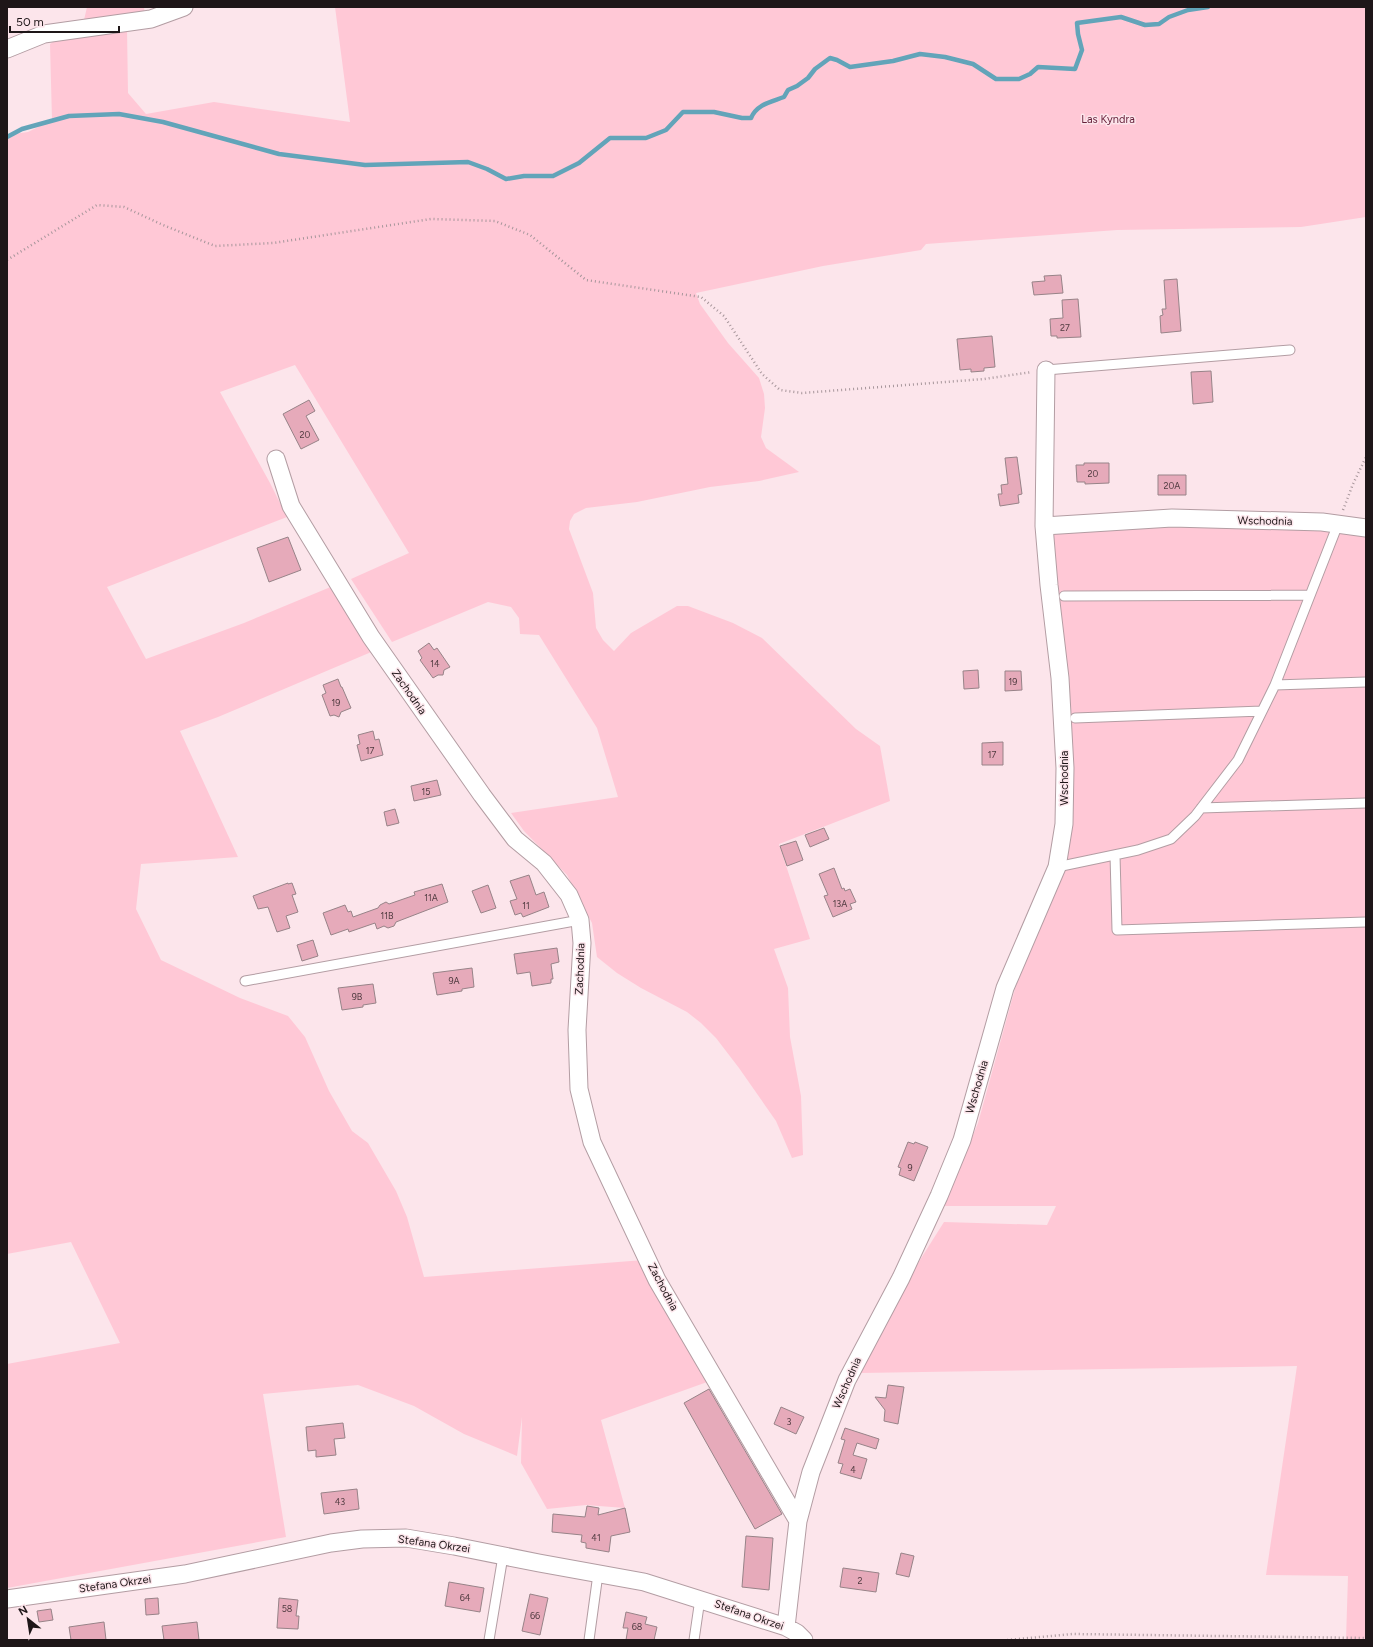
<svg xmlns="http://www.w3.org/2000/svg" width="1373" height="1647" viewBox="0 0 1373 1647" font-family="Figtree,sans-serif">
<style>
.green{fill:#ffc8d6}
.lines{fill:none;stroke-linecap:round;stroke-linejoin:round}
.stream{stroke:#62a4b9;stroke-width:4.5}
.building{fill:#e6aaba;stroke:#978388}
.service-casing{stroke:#b39da3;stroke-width:11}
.minor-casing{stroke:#b39da3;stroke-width:19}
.path{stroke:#a7969b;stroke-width:2.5;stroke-dasharray:1 3;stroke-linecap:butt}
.service{stroke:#fff;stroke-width:9}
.minor{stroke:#fff;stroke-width:17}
.labels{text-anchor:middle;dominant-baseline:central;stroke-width:3;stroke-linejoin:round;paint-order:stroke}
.number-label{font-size:9px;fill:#503b40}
.park-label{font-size:11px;fill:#661f39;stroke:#fce5eb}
.street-label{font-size:11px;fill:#1e1618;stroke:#fce5eb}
</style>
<rect width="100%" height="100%" fill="#fce5eb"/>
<path class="green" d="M87,7H144L145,15L127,29L128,93L146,114L214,102L350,122L335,7H1366V217L1301,227L1117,230L926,244L921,250L823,266L696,293L700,304L728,343L759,378L764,394L765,408L761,437L766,448L799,472L759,481L710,487L637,502L586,508L574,514L570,521L569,529L593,593L596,628L603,640L614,651L631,633L677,606H688L733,623L762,638L856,729L880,746L890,801L779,844L810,939L774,949L788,988L790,1037L801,1096L803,1155L792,1158L776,1121L739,1068L716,1038L701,1023L687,1012L641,988L617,973L597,957L592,923L567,875L524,831L511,813L618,797L597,728L539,635L520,634L519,618L511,607L488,602L392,642L351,579L409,553L295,365L220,392L270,483L287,517L107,587L146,659L244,623L333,586L376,650L218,717L180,731L238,857L141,864L136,909L161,960L240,998L288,1016L305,1037L329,1091L352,1131L368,1143L396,1191L407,1217L424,1277L644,1260L710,1381L601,1420L625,1508L586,1505L547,1509L521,1463L522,1417L517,1456L464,1434L414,1406L358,1385L263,1394L286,1537L7,1588V1364L120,1343L71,1242L7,1254V135L28,132L52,120L50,44L84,20Z
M1048,519L1366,525V1639L1346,1640L1348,1576L1266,1575L1297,1366L860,1373L901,1290L944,1222L1047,1225L1056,1206H944L978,1123L1026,949L1064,851Z"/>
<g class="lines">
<path class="stream" d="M7,137L22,129L69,116L119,114L163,122L279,154L365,165L468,162L487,169L506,179L524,176H553L579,163L610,138H646L666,130L683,112H714L742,118H751C757,104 771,102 784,97L788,90L797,86L808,78L815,69L830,58L837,60L850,67L893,61L920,54L945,57L973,64L996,79H1019L1030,74L1038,67L1075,69L1082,50L1078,34L1077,23L1121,17L1145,25L1159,24L1169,17L1188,10L1208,7"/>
</g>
<path class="building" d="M1061,275L1063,293L1034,295L1032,282L1045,281L1044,276Z
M1177,279L1181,331L1161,333L1160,316L1163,315L1162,309H1166L1164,280Z
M1078,299L1081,337L1057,338V336H1051L1050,319L1063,318L1062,300Z
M992,336L995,367L984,368V371L971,372V369L960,370L957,339Z
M1211,371L1213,402L1193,404L1191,372Z
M309,400L315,411L306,416L319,440L301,449L283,414Z
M1017,457L1022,494L1018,495L1019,503L1000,506L998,494H1002L1001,485L1008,484L1005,458Z
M1084,463H1109V483L1085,484V482H1077L1076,465H1084Z
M1158,475H1186V495H1158Z
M288,537L301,570L269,582L257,548Z
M429,643L434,650L437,648L450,667L444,670L443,675H438L433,678L420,660L422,658L418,651Z
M978,670L979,688L964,689L963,671Z
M1005,671H1021L1022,690L1005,691Z
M338,679L341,687H342L351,708L341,712L339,717L334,715L330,716L322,695L326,693L323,685Z
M373,731L375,740L379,739L383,755L361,761L357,745L360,744L358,735Z
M1003,742V765H982V743Z
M437,780L441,795L414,801L411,786Z
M395,809L399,823L387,826L384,812Z
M824,828L829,839L810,847L805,835Z
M796,841L803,860L787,866L780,846Z
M834,868L842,889L844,888L845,891L850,889L856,902L850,904L852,909L833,917L824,896L828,895L819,874Z
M529,875L536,895L544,892L549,907L523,917L521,913L515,915L510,901L517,899L510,881Z
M288,883V884L292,883L296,894L292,895L298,912L286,916L290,928L277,932L268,907L258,909L253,896Z
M442,884L448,902L396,922L394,926L388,928L384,926L377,929L375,923L349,932L348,929L331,935L323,913L345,905L348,912L351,911L353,917L378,908L380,905L386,902L389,904L415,895L414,892Z
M488,885L496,908L481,913L472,891Z
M313,940L318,956L302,961L297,945Z
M557,948L559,962L551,964L553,979H551V983L532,986L530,972L517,974L514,954Z
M472,968L474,987L462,989V991L437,995L433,973Z
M373,984L376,1003L363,1005V1007L342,1010L338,988Z
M908,1142L914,1144L915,1142L928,1147L914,1181L899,1175L901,1168L898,1167Z
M888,1385L904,1387L898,1424L884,1421L885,1410L875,1397L886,1398Z
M709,1389L782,1514L755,1529L684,1403Z
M781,1407L804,1417L796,1434L774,1424Z
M343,1423L345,1438L334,1439L336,1455L316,1457V1450L308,1451L306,1427Z
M845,1428L879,1439L876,1449L857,1443L853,1455L867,1459L861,1479L840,1473L843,1464L838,1463L845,1440L841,1439Z
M357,1489L359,1509L324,1514L321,1493Z
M587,1506L599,1508L598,1515L625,1508L630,1532L611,1536L609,1552L586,1548V1543L581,1542L582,1535L552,1532L553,1514L585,1517Z
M746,1536L773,1538L769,1590L742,1587Z
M901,1553L914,1556L909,1577L896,1574Z
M843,1568L879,1573L876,1592L840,1587Z
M449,1582L484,1588L480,1612L445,1606Z
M530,1594L548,1598L540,1635L522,1631Z
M158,1598L159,1614L146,1615L145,1599Z
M279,1598L298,1600L296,1616H299L298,1629L277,1628Z
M51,1609L53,1620L39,1622L37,1611Z
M626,1612L647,1617L645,1624L657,1627L654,1640H626L628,1628H623Z
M104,1622L106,1640H71L69,1627Z
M197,1622L199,1640H164L162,1626Z"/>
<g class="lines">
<defs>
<path id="service" d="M1046,370L1290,350
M1338,524L1275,685L1366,682
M1064,596L1310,595
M1075,718L1262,711
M1201,808L1366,803
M1115,855L1117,930L1366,922
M1057,867L1138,850L1171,839L1195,816L1238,760L1275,685
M245,981L580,920
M489,1640L503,1556
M589,1640L598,1574
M694,1640L700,1599"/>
<path id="minor" d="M7,49L44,34L151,19L184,7
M276,459L291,506L371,637L482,795L515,839L544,863L569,895L580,920L582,943L577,1030L579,1089L592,1142L657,1280L798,1521
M1044,526L1172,518L1322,522L1366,528
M7,1599L185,1574L331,1543L362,1539L406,1538L454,1546L539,1563L644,1582L786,1627L797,1633L804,1640
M786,1627L798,1521L811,1472L847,1380L901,1278L939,1196L962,1140L1005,988L1057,867L1064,824L1065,768L1060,678L1049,585L1044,526L1046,370"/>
</defs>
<use href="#service" class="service-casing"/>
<use href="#minor" class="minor-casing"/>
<path class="path" d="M7,260L97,205L124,207L163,225L215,246L273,243L431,219L495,221L530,235L586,280L701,297L724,316L762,374L780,390L802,393L984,379L1032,372
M1343,510L1353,484L1366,457
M1007,1640L1073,1634L1366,1638"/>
<use href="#service" class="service"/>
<use href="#minor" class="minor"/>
</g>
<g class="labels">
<g class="number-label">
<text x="1065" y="327">27</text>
<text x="305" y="434">20</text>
<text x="1093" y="473">20</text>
<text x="1172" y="485">20A</text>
<text x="435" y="663">14</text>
<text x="1013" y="681">19</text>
<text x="336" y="702">19</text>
<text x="370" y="750">17</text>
<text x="992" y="754">17</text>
<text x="426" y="791">15</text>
<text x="431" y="897">11A</text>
<text x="840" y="903">13A</text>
<text x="526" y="905">11</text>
<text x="387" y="915">11B</text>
<text x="454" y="980">9A</text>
<text x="357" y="996">9B</text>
<text x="910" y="1167">9</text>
<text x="789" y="1421">3</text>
<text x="853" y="1469">4</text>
<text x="340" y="1501">43</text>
<text x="596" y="1537">41</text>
<text x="860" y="1580">2</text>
<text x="465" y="1597">64</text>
<text x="287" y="1608">58</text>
<text x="535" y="1615">66</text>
<text x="637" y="1626">68</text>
</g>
<g class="park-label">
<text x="1108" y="119">Las Kyndra</text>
</g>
<g class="street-label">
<text transform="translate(1265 521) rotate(1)">Wschodnia</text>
<text transform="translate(409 692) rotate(55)">Zachodnia</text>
<text transform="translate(1064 778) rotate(-90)">Wschodnia</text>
<text transform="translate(580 969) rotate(-88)">Zachodnia</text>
<text transform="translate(977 1087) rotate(-74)">Wschodnia</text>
<text transform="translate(663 1287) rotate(62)">Zachodnia</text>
<text transform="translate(847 1383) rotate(-66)">Wschodnia</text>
<text transform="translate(434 1544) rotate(8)">Stefana Okrzei</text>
<text transform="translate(115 1584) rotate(-8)">Stefana Okrzei</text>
<text transform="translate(749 1615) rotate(19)">Stefana Okrzei</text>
</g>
</g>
<rect width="1373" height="1647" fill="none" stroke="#1e1618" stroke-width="16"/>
<g transform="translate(28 1619) rotate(330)" stroke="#fce5eb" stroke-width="3" paint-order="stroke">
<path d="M0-3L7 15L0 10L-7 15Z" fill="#1e1618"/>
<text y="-6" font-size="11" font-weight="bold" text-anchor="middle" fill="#1e1618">N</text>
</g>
<path d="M10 26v6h109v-6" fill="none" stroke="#1e1618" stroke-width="2"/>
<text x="16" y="26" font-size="12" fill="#1e1618" stroke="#fce5eb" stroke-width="3" paint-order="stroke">50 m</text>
</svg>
